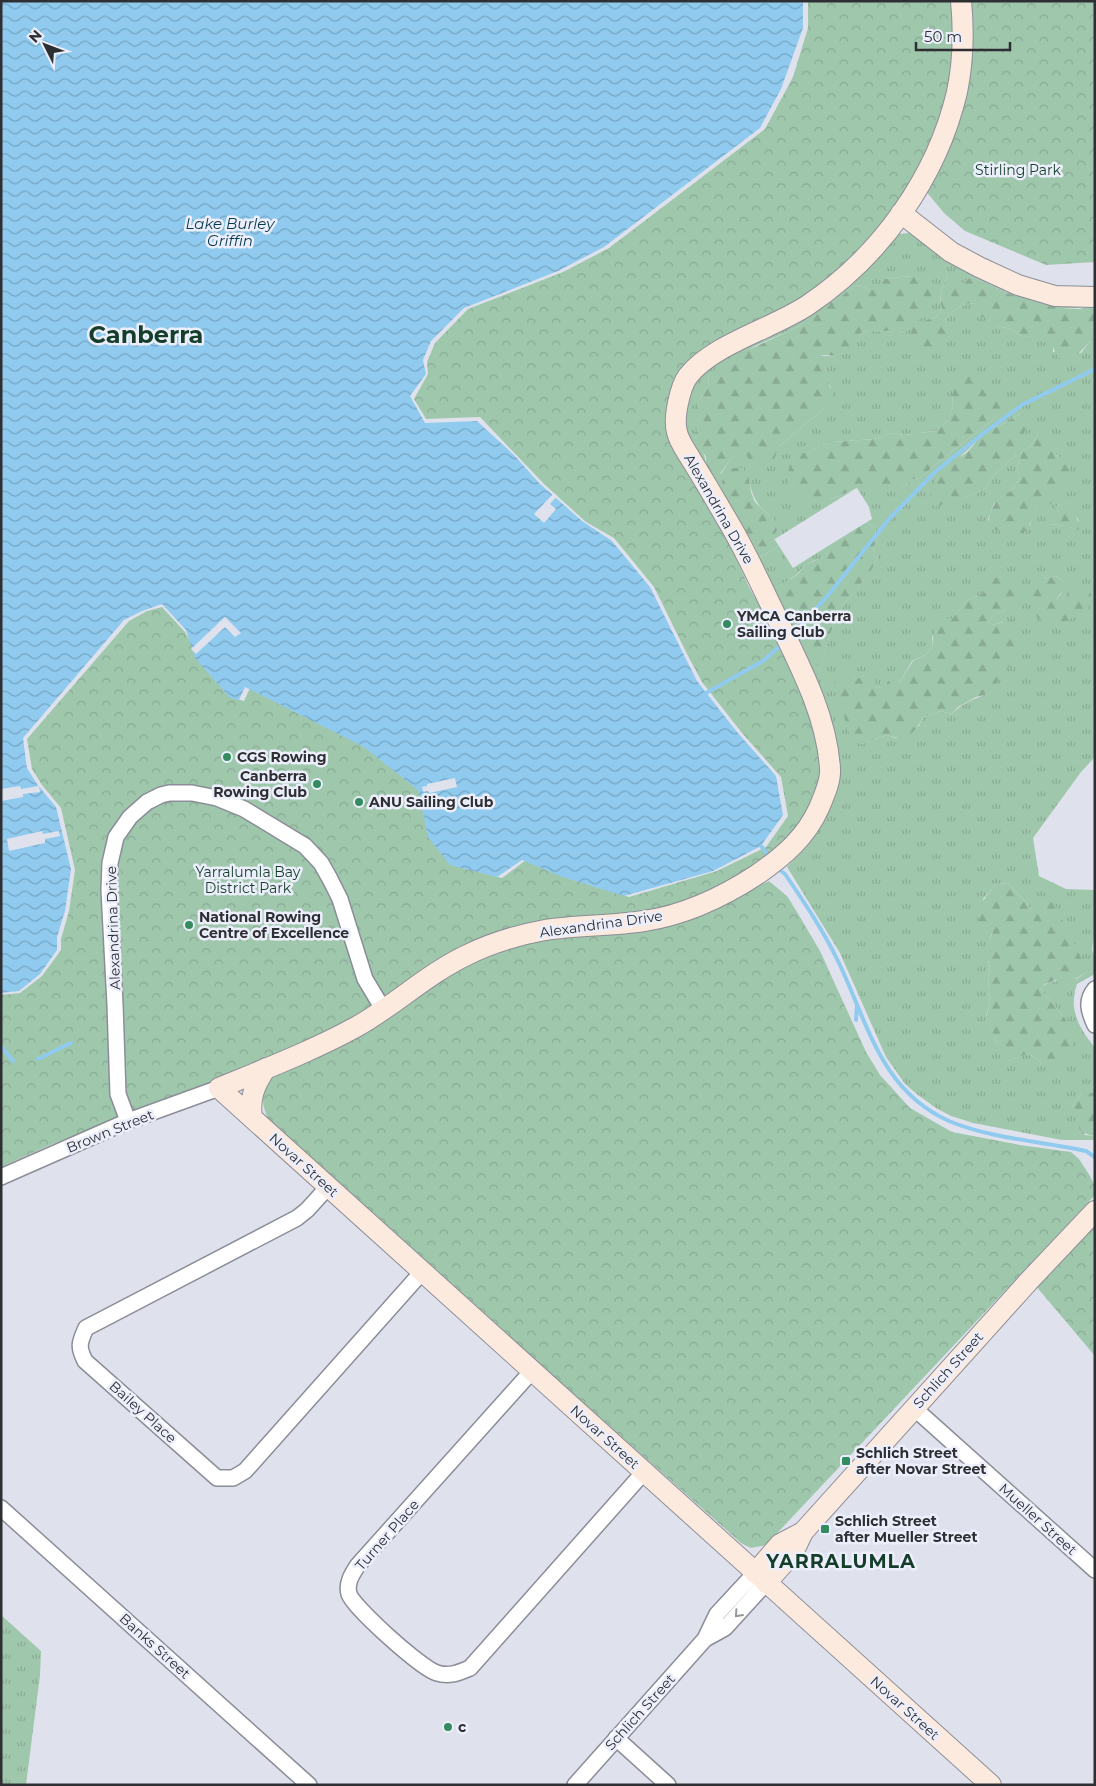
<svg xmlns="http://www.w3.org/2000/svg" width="1096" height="1786" viewBox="0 0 1096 1786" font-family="Montserrat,sans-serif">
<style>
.grass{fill:url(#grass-tufts);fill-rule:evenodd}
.forest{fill:url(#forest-firs)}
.park{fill:url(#park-crowns)}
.water{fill:url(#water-waves)}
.pier{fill:#dfe2ed}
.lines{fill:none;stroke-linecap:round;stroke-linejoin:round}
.stream{stroke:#90cbef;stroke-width:4}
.street-casing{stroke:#8b8e98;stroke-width:18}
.secondary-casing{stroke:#8b8e98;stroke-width:22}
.street{stroke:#fff;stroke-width:15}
.secondary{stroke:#fdeade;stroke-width:20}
.oneway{stroke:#969799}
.poi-dot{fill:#338b5f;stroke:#eceffb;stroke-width:2}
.labels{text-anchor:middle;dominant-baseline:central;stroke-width:5;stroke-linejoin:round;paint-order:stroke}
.park-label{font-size:14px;fill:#123e26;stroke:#eceffb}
.street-label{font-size:14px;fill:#2e2f33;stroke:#eceffb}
.poi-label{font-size:14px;font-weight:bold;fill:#2e2f33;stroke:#eceffb;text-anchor:start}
.water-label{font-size:15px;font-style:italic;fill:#063850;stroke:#eceffb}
.district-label{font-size:19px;font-weight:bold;letter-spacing:1px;fill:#143e29;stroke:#eceffb}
.town-label{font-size:24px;font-weight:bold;fill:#143e29;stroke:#eceffb}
</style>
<defs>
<pattern id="grass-tufts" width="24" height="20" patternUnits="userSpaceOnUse" patternTransform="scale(1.25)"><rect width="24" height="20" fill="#9fc7ac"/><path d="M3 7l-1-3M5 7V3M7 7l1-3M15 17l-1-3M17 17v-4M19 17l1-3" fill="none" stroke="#89ab94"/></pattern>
<pattern id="forest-firs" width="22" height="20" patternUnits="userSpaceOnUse" patternTransform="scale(1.25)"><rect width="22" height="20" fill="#9fc7ac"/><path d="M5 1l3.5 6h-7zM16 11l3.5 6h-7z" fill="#89ab94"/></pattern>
<pattern id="park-crowns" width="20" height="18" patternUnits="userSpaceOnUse" patternTransform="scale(1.25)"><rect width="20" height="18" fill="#9fc7ac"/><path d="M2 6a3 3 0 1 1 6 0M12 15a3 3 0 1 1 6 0" fill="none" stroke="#89ab94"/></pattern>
<pattern id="water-waves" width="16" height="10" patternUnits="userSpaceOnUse" patternTransform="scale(1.25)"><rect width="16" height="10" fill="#90cbef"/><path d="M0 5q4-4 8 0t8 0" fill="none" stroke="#76a5c2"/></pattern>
</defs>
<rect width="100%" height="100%" fill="#dfe2ed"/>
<path class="grass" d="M911,233L1092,305C1065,314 1036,303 1010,293C997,289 985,281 971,277L962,284L948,275C943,285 938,297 942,308L936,317L923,321L945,320C954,309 961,304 975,303L997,326L1011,329L1024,337L1050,335L1053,342V352L1081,353L1090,341L1095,340V757L1081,772L1033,838L1039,876L1066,889L1095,890V928L1092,950L1095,957V974L1077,984C1070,1004 1075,1019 1086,1036C1089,1040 1094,1045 1095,1050C1096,1059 1095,1083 1095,1093H1082L1072,1106L1085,1135L1095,1136V1140H1062L973,1123L951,1116L936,1108L918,1095L905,1084L886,1057L840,953L787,867C804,850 822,832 829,809C833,795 834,780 836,766L685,433C685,411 684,390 701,373L884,248L899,234ZM910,276L919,279L909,328L904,333L896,330L886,332L868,330L861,333C856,343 847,354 835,356C829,357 825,355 819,356L826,381L831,387L826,407L778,447L742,448L729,461L721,474L706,465C706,453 698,445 694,433L698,429L697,404L708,386L709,375L755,346L798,327L821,308L843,295L851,287L860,285L870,290H878L884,279ZM990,380L996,389L997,417L947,455L920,478L913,479L902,488H857L869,507L872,519L867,522L875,528L877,538L873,550L878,557C871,576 854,588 844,604C832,623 828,642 822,662L805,655L801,641L790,579C798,575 801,568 809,563C815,559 821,560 828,555V546L793,568L779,546L759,558L753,543L720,488L726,471L749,478C752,500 759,506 774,520L773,537L775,539L855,489L830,500L798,453H809L822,445L833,442L874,439L892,433L904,435L936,431L947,421L953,407L952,394ZM1021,413L1018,445L1015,456L995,474L984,489L975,494L947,502L956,459C966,453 971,446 980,438C992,428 1008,422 1021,413ZM1037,437L1060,458L1047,506L1038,507L1033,516L1030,525C1006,534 1009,535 988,520L993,505L1003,494L1010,492L1020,478L1017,469L1022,451L1030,447ZM1061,504L1074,512L1079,521L1064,526L1050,524L1051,510ZM1056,576L1064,582L1061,594L1056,600L1060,602L1064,598L1044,623V579ZM998,577L1006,579L1007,609L994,615L988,622L992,625L1003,622L988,694C974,698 962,704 951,714L941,711L923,717L919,726L896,738L887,735L862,744L854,679L865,676L875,686L881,688L897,682L901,680L912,661L925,655L933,647L932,637L953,618L966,601L982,594L986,587ZM1008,883L1087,972C1083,974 1079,978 1076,979C1062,984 1053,976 1040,989L1065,1018L1042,1064L1036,1058L1028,1054L1008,1061L1005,1048L997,1042L986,1016L990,1004L988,977L990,968C986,957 988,941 993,931L983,899L996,884Z
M1,1615L41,1651L40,1675L26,1785H1Z"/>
<path class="forest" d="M953,273L961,280L962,284L971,277C985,281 997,289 1011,294C1033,301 1056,310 1080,309C1085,308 1090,306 1095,305V340L1090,341C1081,352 1074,360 1059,358C1052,351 1054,344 1050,336L1024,337L1011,329L997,326L977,313L975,303C961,304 954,309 945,320L948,330C941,343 935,349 921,352L913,346L909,338L913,327L923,321L936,317L942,308C938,297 943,285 948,275Z
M911,276L919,279L927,278L934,284C939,311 920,317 904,333C891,328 881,335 868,330L861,333C855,344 850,356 835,356C829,356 825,354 819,356L827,364C822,381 830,381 833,395L826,407L778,447L774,460L766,465L750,461L742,449L729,461L720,474L712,476L706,465V457L698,444L694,433L698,429L693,415L697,404L708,386L709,375L725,361L798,327L821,308L843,295L851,287L860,285L870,290H877L884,279Z
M970,375L990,380L1006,399L1005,408L997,417L947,455L920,478L913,479L902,488H857L830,500L803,499L791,490L788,480L789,467L798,453H809L822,445L833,442L874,439L892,433L904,435L936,431L947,421L953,407L952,394L959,381Z
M1021,413L1029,419L1015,456L995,474L984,489L975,494L934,507C923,489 941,471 955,459C958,457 962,456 965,454C971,449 975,442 981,437C994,427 1008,422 1021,413Z
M1037,437L1050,439C1053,455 1056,457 1071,463C1070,476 1059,501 1047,506C1044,507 1041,507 1038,507C1033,516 1031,525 1023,533L1005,532L989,528C987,514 994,503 1003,493L1010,492L1020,478L1017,469L1022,451L1030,447Z
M734,468H743L749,478L751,492L755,502L774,520L777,530L773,537L779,546L759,558L753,543L720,488L726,470Z
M1064,499H1069L1075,505C1074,514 1079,520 1079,529L1072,533L1064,526L1050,524L1046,520L1051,510L1061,504Z
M867,522L875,528L877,538L873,550L878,557C871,576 855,588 844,604C832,623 828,642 822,663L815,666L810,665L780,593L781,584C786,582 791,579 795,576C800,573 802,568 806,565C813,560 820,560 827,555L828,546Z
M1056,576L1064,582L1065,587L1056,600L1061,601L1074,589L1082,586L1090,592L1093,602L1085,612L1055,626L1044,623L1033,613L1032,594L1044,579Z
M998,577L1014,580L1021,592L1007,609L994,615L988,622L992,625L1013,620L1018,634L1017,650L1008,669L988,694L976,697L958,707L951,714L941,711L923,717C916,733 905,742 887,735L862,744L852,742L835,687L834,679L840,671L849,673L854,679L872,674L876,679L875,686L881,688L886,685L888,681L897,682L901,680L913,661L925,655L933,647C932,633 936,619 953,618L966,601L982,594L989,579Z
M1008,883L1031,909L1044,900L1054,903L1087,970V972L1075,979L1071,987L1061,986L1056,980L1045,984L1040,989L1065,1018L1073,1046C1063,1062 1061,1066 1042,1064L1036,1058L1028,1054L1008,1061L1003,1056L1004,1048L997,1042L986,1017L990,1004L988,977L990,968L986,951L993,931L985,930L979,924C977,906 985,897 996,884Z
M1082,1093H1095V1136C1074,1133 1078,1123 1072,1106Z"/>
<path class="park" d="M808,1H960L961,41L941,132L889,221L805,300L703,356L674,419L749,587L778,639L808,705L820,747L822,774L816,804L768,859L688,904L645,914L545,924L359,1019L218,1082L50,1145L1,1167V995L20,993L42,976L61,950V939L69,911L75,870L61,808L42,785L32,769L27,739L129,621L147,611L162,607L185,632L200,659L234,698L244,701L250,688L369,746L421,787L455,866L502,878L526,860L564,877L629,897L717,871L766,847L788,816L781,777L742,733L702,682L687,654L654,587L614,538L586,522L544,484L480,417L426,419L414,399L428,374L427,362L435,343L468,309L563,272L609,248L765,129L793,77L808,28Z
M969,1H1095V262L1046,265L965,231L944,213L925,190Z
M769,881L787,896L797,912L820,951L866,1052L880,1075L910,1108L952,1132L1020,1145L1071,1152L1079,1159L1090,1176L1095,1186V1195L766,1545L751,1548L741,1543L270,1124C262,1105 258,1093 272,1075L475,959L516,943L713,909Z
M1092,1224L1095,1228V1356L1035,1285Z"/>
<path class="water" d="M1,1H803V28L781,89L760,128L604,247L558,271L464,308L431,341L423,360L426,374L410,396L425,423L477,421L514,455L539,483L582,521L612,541L650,587L697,681L737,732L776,776L783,815L761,846L713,871L624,896L560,876L522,860L497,877L450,865L428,837L418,790L364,747L245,687L239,700L230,698L195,658L186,630L162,604L142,611L124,620L23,738L27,768L37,784L56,807L71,869L65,911L57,937V950L40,974L19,991L1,993Z"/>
<path class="pier" d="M554,493L557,496L550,504L556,509L544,523L534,514Z
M225,617L241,633L235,637L225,627L196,654L191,649Z
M455,778L457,787L429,793L428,791L423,792L422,787L427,786V784Z
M20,786L21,789L39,786L40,792L23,794V797L1,801V789Z
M42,831L43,834L59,831L60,836L45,839V843L9,851L7,839Z"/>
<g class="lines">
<path class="stream" d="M792,635L829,594L889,519L935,472L981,435L1022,405L1095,369
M706,693L763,661L783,643
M761,846L767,854
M781,871L785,874C804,902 823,930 838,961C868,1023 880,1090 949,1121C992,1139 1041,1141 1086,1151L1095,1157
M856,1020L857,1005
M1,1046L13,1061
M38,1059L71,1043"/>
<defs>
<path id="street" d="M1095,989C1085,1001 1089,1012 1095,1025
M128,1121L118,1094L115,1004L109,890L110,863L116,837L130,817L147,802L161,795L169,793H192L217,798L244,809L305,846L321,863L330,879L340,899L365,979L383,1009
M1,1177L128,1121L219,1088
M328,1187L307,1210L297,1218L86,1328C79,1343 78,1347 85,1361L217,1478H233L245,1471L422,1272
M532,1371L358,1565C352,1574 346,1583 349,1594C354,1608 422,1669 437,1673C449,1677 458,1673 470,1668L644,1472
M914,1408L1095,1570
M1,1508L309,1785
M705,1639L725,1628L766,1583
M616,1738L668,1785
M575,1785L705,1639L717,1614L755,1573"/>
<path id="secondary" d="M961,1C964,31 963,63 957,92C937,177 881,256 808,305C774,328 713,344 688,376C680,387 673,418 677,432C679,442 687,452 692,461C704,480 715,499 726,518C745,549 759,581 775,614C798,662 827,715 830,769C831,781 824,796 819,808C806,837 784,856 758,874C723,897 686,915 644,921C612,926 578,925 545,930C518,935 491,943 467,955C427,974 394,1006 356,1027C312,1051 265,1069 219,1088L991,1785
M901,213L951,252L979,267L1018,285L1055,296L1095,297
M252,1117C249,1098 255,1084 266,1068
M755,1573L780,1544L803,1532
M766,1583L793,1553L803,1532L1028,1282L1095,1211"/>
</defs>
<use href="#street" class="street-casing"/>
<use href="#secondary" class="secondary-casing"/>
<use href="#street" class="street"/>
<use href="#secondary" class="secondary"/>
</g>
<defs><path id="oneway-chevron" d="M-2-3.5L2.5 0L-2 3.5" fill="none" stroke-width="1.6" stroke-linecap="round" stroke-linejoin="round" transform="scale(1.25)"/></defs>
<use class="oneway" href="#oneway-chevron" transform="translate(738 1614) rotate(132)"/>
<g class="poi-dot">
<circle cx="727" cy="624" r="5"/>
<circle cx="227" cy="757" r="5"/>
<circle cx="317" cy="784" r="5"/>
<circle cx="359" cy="802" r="5"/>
<circle cx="189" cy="925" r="5"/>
<rect x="841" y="1456" width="10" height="10" rx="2.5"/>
<rect x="820" y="1524" width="10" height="10" rx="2.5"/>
<circle cx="448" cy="1727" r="5"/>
</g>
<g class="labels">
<g class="park-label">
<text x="1018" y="170">Stirling Park</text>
<text x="248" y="872">Yarralumla Bay<tspan x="248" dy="16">District Park</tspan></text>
</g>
<g class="street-label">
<text transform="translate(719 509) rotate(60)">Alexandrina Drive</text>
<text transform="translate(601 924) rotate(-8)">Alexandrina Drive</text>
<text transform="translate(113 928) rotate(-92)">Alexandrina Drive</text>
<text transform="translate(110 1131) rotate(-22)">Brown Street</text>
<text transform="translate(304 1165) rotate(42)">Novar Street</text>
<text transform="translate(948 1370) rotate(-48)">Schlich Street</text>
<text transform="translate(143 1412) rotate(42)">Bailey Place</text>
<text transform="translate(605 1437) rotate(42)">Novar Street</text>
<text transform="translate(1038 1519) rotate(42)">Mueller Street</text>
<text transform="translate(387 1535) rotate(-49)">Turner Place</text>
<text transform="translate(155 1646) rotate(42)">Banks Street</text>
<text transform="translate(905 1708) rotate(42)">Novar Street</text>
<text transform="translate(640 1712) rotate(-48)">Schlich Street</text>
</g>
<g class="poi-label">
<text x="737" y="616">YMCA Canberra<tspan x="737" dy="16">Sailing Club</tspan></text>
<text x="237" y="757">CGS Rowing</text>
<text x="307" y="776" text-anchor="end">Canberra<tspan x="307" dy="16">Rowing Club</tspan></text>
<text x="369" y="802">ANU Sailing Club</text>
<text x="199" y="917">National Rowing<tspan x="199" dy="16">Centre of Excellence</tspan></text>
<text x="856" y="1453">Schlich Street<tspan x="856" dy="16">after Novar Street</tspan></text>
<text x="835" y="1521">Schlich Street<tspan x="835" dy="16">after Mueller Street</tspan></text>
<text x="458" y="1727">c</text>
</g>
<g class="water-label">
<text x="230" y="223">Lake Burley<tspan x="230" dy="17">Griffin</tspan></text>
</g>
<g class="district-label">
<text x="841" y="1561">YARRALUMLA</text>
</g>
<g class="town-label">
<text x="146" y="334">Canberra</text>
</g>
</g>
<rect width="1096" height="1786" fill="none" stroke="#2e2f33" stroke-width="5"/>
<g transform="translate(45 45) rotate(312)" stroke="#eceffb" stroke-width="4" paint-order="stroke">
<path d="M0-4L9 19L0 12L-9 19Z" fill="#2e2f33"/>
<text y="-8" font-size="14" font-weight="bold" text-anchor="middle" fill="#2e2f33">N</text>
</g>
<path d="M916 42v8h94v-8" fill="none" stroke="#2e2f33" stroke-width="2.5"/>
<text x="924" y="42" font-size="15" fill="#2e2f33" stroke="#eceffb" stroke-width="4" paint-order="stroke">50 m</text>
</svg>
